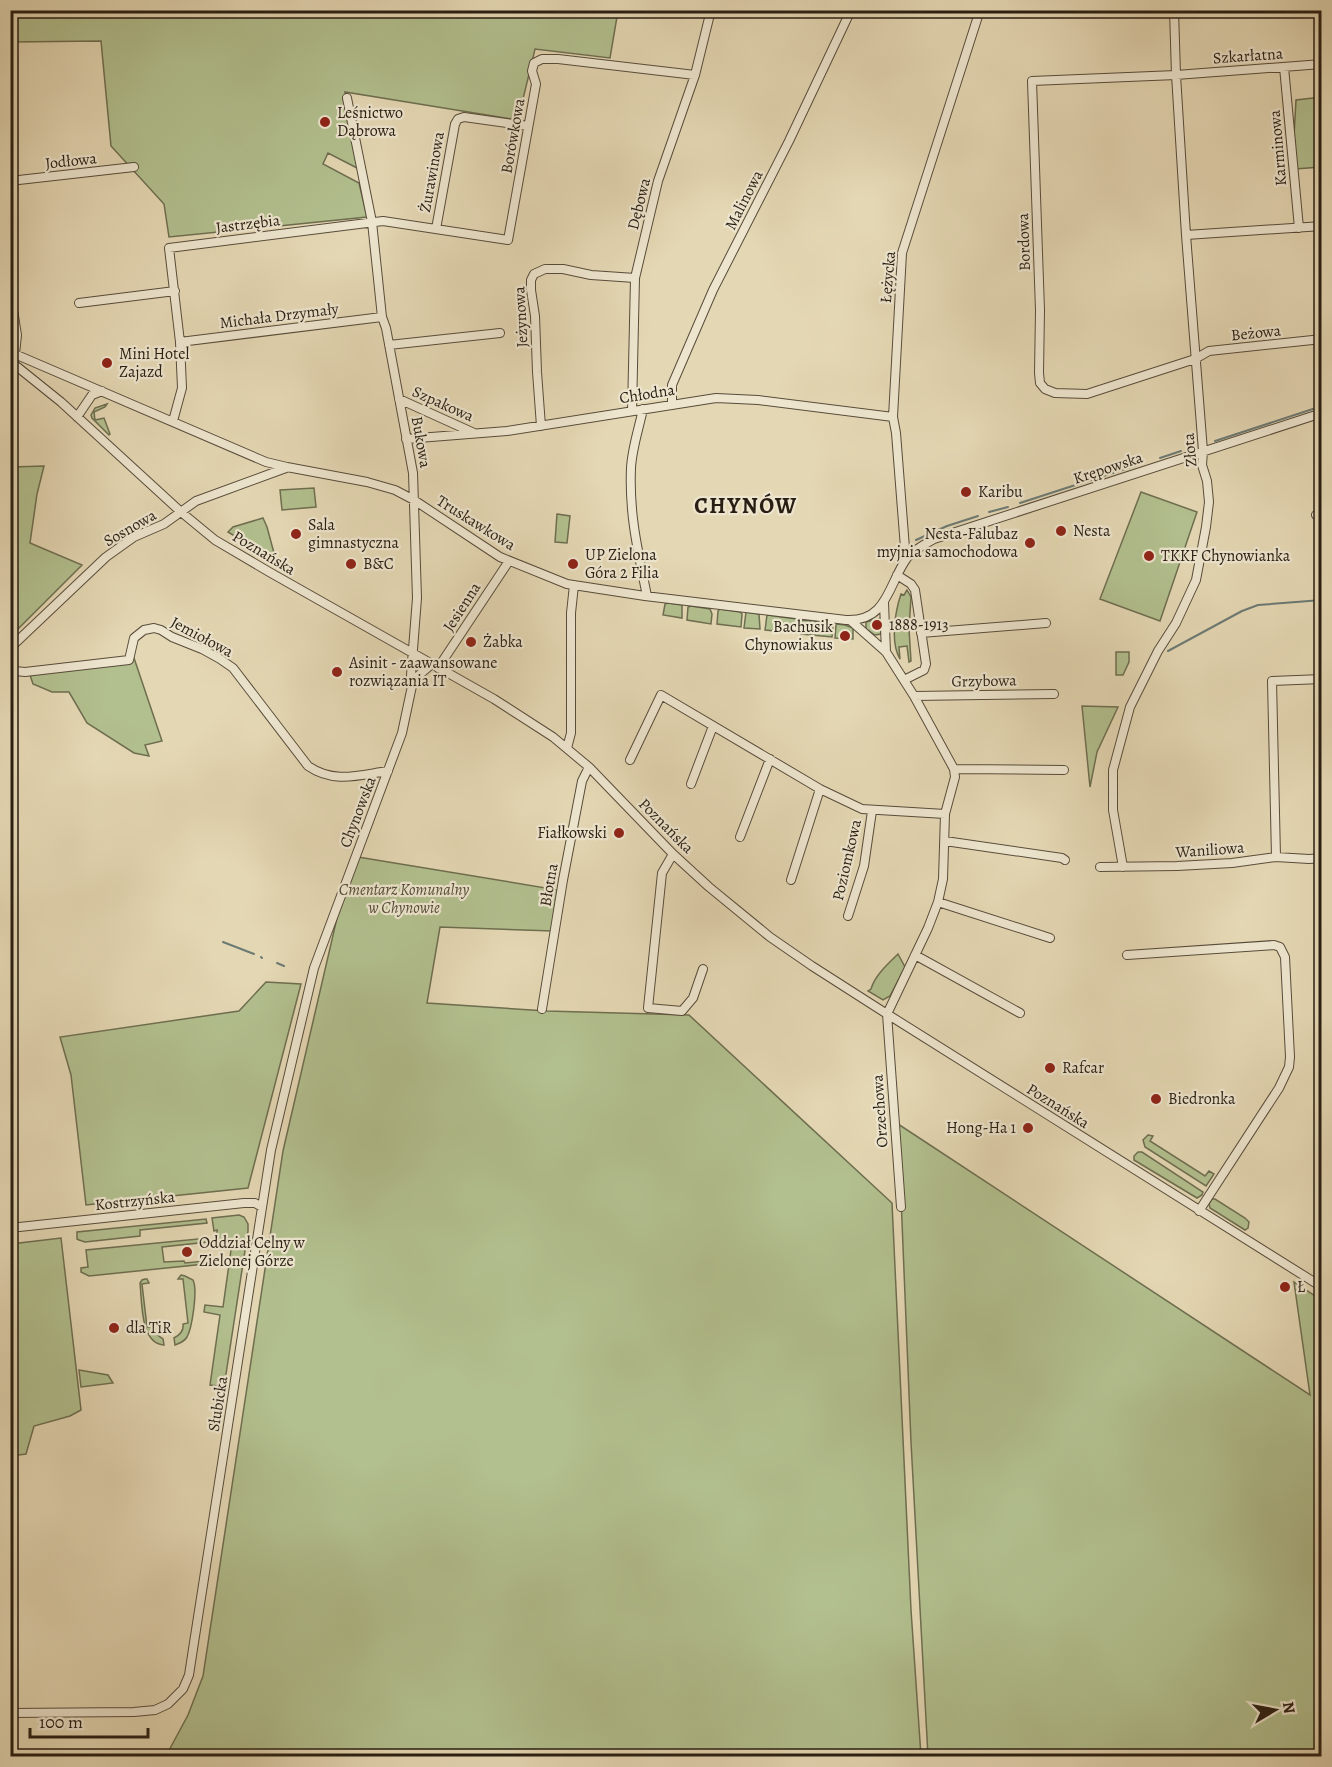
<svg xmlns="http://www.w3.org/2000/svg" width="1332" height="1767" viewBox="0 0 1332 1767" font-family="Alegreya,serif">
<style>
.green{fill:#b2bf8e;stroke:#6e6e50;stroke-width:1.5}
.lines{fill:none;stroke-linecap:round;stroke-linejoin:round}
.stream{stroke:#6c7a75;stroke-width:2}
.minor-casing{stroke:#584c3b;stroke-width:10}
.minor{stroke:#ede5ce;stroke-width:8}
.poi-dot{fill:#8f2418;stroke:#ede5ce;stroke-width:2}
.labels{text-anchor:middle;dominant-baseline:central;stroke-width:4.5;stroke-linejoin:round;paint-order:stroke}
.street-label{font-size:16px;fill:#291e13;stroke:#ede5ce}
.poi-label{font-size:16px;fill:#291e13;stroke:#ede5ce;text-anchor:start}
.park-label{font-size:16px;font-style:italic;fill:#524e38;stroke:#ede5ce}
.district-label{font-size:22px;font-weight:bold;letter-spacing:1.5px;fill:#291e13;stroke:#ede5ce}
</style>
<rect width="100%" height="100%" fill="#e4d7b3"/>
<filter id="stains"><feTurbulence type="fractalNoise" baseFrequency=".00333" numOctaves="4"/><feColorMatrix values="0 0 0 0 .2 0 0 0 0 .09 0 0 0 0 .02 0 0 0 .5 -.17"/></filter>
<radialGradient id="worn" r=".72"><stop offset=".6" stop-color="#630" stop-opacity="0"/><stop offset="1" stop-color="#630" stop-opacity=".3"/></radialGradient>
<path class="green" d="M10,11H618L610,58L535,49L518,120L345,92L361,170L328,153L323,164L359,183L367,217L169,237L164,204L111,146L101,41L11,42Z
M1321,97V167L1295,169L1293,154L1296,100Z
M107,404L105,407L94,412L95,420L104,418L110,434L109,435L92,418L91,415L95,408Z
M44,466L37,494L30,543L82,565L11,636V467Z
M314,488L316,507L282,510L280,490Z
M1141,492L1197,512L1160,621L1100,599Z
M557,514L570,516L567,543L555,542Z
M263,518L267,527L274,553L267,555L228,532L233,527Z
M907,590L911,597L909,629L911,661L909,662L907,646L899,647L900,659C890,642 895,612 901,594L904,595Z
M668,603L682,605V618L663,615L665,604Z
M691,606L710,609L712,614L711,624L687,620L688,607Z
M720,609L740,612L742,614L741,627L717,624L718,611Z
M746,612L759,614L760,629L744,628Z
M767,615L797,619V633L765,630Z
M881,618V634L875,635L866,629V622Z
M802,620L833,623L832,637L801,634Z
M837,624L845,625L853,628V639L835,638L836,625Z
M1116,652H1129V662L1123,675H1116Z
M134,658L162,741L145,745L149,756L134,753L87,723L69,692H52L33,684L29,672Z
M1082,706L1118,707L1097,752L1090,787Z
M358,857L558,890L553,931L440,927L427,1003L547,1011L689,1015L892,1203L911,1610L921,1756H166L188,1715L203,1676L283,1151L337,918Z
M898,954L905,967L890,996L883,1000L868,991L871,989C875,975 888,964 898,954Z
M266,982L301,984L248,1188L86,1205L71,1075L60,1037L239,1011Z
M898,1124L1310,1395L1294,1282L1321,1300V1756H928L911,1442Z
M1148,1135L1153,1136L1150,1141L1205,1176L1209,1171L1214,1174L1206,1186L1145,1147L1143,1140Z
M1138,1152H1142L1203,1192L1202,1195L1197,1198L1134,1160V1156Z
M1212,1199H1215L1245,1218L1249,1222L1248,1228L1245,1230L1210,1208L1209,1204Z
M239,1215L244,1217L248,1224V1231L224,1387L210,1385L220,1315L204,1312L205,1305L223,1307L232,1243L227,1240L217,1247V1230L214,1231L212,1218Z
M206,1219L207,1223L140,1230V1236L85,1242L79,1240L77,1239V1232Z
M61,1238L81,1410L70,1416L34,1426L26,1454L11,1456V1244Z
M208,1238V1242L162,1247L164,1262L184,1261L185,1263L205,1261V1264L89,1276L81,1272V1268L88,1267L86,1250Z
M181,1275L185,1276L193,1280C198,1290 192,1328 187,1337C184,1342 180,1343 175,1345L174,1338C180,1335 184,1331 183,1324L188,1323L183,1279H178Z
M145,1279H147L149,1283L142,1284L147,1327H153L156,1334L163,1339L164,1345C140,1344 142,1301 140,1283L142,1280Z
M79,1370L108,1375L113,1383L81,1387Z"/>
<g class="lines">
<path class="stream" d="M1215,441L1322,406
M1160,458L1181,451
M1020,503L1137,465
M989,512L1008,507
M916,540L947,526L978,516
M1168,651L1242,611L1258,605L1322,600
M223,942L254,954
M261,957L262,958
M277,963L284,966"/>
<defs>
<path id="minor" d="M1322,64L1176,75L1032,81L1040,310L1039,373L1040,383L1045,389L1055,393L1087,394L1195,359L1209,351L1322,339
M1284,67L1299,228
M10,181L134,167
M436,229L455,124L458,119L464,117L528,126
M1186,235L1322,226
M10,291L17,335L15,354
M79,303L175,291
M180,342L382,317
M389,345L500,333
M10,352L266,462L287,467L367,482L395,490L414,500L500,557L567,584L645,596L846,620C888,622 888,584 907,558C913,550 925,544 934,539L1322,413
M10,361L61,402L181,512L215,540L271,573L494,699L553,737L589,767L673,854L709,887L770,937L812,966L887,1014L1322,1287
M399,399L474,433
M672,404V385L713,290L789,141L851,10
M643,409C639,428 632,448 631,468C629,515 638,551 647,596
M632,411L635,278L658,181L695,75L711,10
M77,417L92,395L102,391
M173,421L182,388L180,342L169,248L383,221L508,240L536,84L532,71L534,63L542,59H558L695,75
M541,426L537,372L535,316L531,290V280L534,274L545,269H563L591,275L635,278
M406,439L507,431L716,398L758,400L893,417
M1316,515L1322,513
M908,557L905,548L896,433L893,417L902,253L980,10
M897,575L911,584L915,590L926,664L924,670L904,680
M884,603L886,652
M851,621L886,652L914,696L954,769L955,777L945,814L943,879L938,902L928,928L887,1014L901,1207
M921,633L1046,623
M10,648L106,557L134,537L164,524L196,501L286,468
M10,667L15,671L25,672L129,660L134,638L144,630L154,628L161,630L172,637L202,649L220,659L233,668L308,766C334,784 359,775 388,771
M438,668L509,561
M412,683L419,675L432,664
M914,696L1054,694
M567,748L571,733V613L574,585
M630,760L661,695L820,789L862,809L945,814
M954,769L1064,770
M691,784L713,726
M740,837L770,759
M945,841L1062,858L1065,860
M673,854L662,873L648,1008L682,1011L693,998L703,969
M1276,857L1272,681L1322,679
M1100,867L1177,866L1232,863L1276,857L1309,859L1322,858
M1123,867L1113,810V770L1130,707L1158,651L1176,623L1196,580L1206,527L1209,502L1207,481L1202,465L1203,451L1186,235L1176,75L1174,10
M791,880L820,789
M938,902L1050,938
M848,916L864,866L872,811
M915,955L1020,1013
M1127,955L1274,945L1280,947L1285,957L1290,1057L1289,1067L1279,1088L1199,1211
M542,1009L563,880L582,781L589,767
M10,1228L244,1203H255L262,1207
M10,1713L134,1712L155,1710L168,1704L183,1689L189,1675L193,1649L271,1150L314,968L402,733L412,686L411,675L417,598L413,473L386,328L382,317L372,222L347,98"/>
</defs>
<use href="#minor" class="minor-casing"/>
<use href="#minor" class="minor"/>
</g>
<g class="poi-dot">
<circle cx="325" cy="122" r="6"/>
<circle cx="107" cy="363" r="6"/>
<circle cx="966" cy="492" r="6"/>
<circle cx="1061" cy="531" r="6"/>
<circle cx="296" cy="534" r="6"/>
<circle cx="1030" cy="543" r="6"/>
<circle cx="1149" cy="556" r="6"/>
<circle cx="351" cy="564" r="6"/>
<circle cx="573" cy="564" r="6"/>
<circle cx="877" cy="625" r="6"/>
<circle cx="845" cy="636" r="6"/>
<circle cx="471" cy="642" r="6"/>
<circle cx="337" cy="672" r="6"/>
<circle cx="619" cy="833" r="6"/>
<circle cx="1050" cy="1068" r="6"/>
<circle cx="1156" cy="1099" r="6"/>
<circle cx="1028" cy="1128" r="6"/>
<circle cx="187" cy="1252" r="6"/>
<circle cx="1285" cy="1287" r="6"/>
<circle cx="114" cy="1328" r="6"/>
</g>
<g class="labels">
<g class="street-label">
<text transform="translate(1248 56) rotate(-4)">Szkarłatna</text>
<text transform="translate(513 136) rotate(-80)">Borówkowa</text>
<text transform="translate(1278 148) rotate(-95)">Karminowa</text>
<text transform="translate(71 161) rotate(-6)">Jodłowa</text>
<text transform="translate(432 172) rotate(-80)">Żurawinowa</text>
<text transform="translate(744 200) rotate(-63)">Malinowa</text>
<text transform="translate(639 204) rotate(-76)">Dębowa</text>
<text transform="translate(248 224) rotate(-7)">Jastrzębia</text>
<text transform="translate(1024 242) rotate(-92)">Bordowa</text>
<text transform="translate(888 277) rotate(-85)">Łężycka</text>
<text transform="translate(279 316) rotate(-7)">Michała Drzymały</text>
<text transform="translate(521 317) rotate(-93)">Jeżynowa</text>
<text transform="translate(1256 333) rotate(-6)">Beżowa</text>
<text transform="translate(647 394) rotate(-9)">Chłodna</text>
<text transform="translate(443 404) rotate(24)">Szpakowa</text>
<text transform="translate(421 442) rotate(80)">Bukowa</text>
<text transform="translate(1190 450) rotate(-95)">Złota</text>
<text transform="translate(1108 468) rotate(-18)">Krępowska</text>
<text transform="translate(476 523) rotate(32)">Truskawkowa</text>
<text transform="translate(130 528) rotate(-30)">Sosnowa</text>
<text transform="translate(264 553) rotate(31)">Poznańska</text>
<text transform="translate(462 607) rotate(-57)">Jesienna</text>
<text transform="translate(202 637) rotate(28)">Jemiołowa</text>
<text transform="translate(984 681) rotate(-1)">Grzybowa</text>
<text transform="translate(358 812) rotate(-69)">Chynowska</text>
<text transform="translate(666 826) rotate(45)">Poznańska</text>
<text transform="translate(1210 850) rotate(-4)">Waniliowa</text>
<text transform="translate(847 860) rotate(-77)">Poziomkowa</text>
<text transform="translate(549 885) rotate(-80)">Błotna</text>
<text transform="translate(1058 1106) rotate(32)">Poznańska</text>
<text transform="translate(880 1111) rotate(-94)">Orzechowa</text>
<text transform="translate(135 1201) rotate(-6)">Kostrzyńska</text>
<text transform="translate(218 1404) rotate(-81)">Słubicka</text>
</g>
<g class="poi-label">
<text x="337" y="113">Leśnictwo<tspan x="337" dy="18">Dąbrowa</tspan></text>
<text x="119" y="354">Mini Hotel<tspan x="119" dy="18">Zajazd</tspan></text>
<text x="978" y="492">Karibu</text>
<text x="308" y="525">Sala<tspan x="308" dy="18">gimnastyczna</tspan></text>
<text x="1073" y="531">Nesta</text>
<text x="1018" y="534" text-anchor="end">Nesta-Falubaz<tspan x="1018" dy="18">myjnia samochodowa</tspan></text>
<text x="585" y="555">UP Zielona<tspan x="585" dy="18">Góra 2 Filia</tspan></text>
<text x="1161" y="556">TKKF Chynowianka</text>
<text x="363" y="564">B&amp;C</text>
<text x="889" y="625">1888-1913</text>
<text x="833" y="627" text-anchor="end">Bachusik<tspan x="833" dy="18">Chynowiakus</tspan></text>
<text x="483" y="642">Żabka</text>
<text x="349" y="663">Asinit - zaawansowane<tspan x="349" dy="18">rozwiązania IT</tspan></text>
<text x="607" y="833" text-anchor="end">Fiałkowski</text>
<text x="1062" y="1068">Rafcar</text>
<text x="1168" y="1099">Biedronka</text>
<text x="1016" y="1128" text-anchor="end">Hong-Ha 1</text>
<text x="199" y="1243">Oddział Celny w<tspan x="199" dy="18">Zielonej Górze</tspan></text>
<text x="1297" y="1287">Ł</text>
<text x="126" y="1328">dla TiR</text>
</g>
<g class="park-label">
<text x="404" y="890">Cmentarz Komunalny<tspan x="404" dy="18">w Chynowie</tspan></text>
</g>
<g class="district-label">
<text x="746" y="506">CHYNÓW</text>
</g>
</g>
<rect width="1332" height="1767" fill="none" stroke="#e4d7b3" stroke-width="36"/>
<rect x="12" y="12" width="1308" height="1743" fill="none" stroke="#291e13" stroke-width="3"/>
<rect x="18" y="18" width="1296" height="1731" fill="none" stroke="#291e13" stroke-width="1.5"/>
<g transform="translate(1275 1710) rotate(80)" stroke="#ede5ce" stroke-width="4.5" paint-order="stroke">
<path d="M0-4.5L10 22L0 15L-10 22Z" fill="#291e13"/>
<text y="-9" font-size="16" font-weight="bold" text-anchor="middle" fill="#291e13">N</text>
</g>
<path d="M30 1728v9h118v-9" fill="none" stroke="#291e13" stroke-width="3"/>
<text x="39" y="1728" font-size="18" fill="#291e13" stroke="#ede5ce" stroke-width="4.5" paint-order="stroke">100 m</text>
<rect width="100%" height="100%" filter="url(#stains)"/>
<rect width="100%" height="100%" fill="url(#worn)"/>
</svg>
